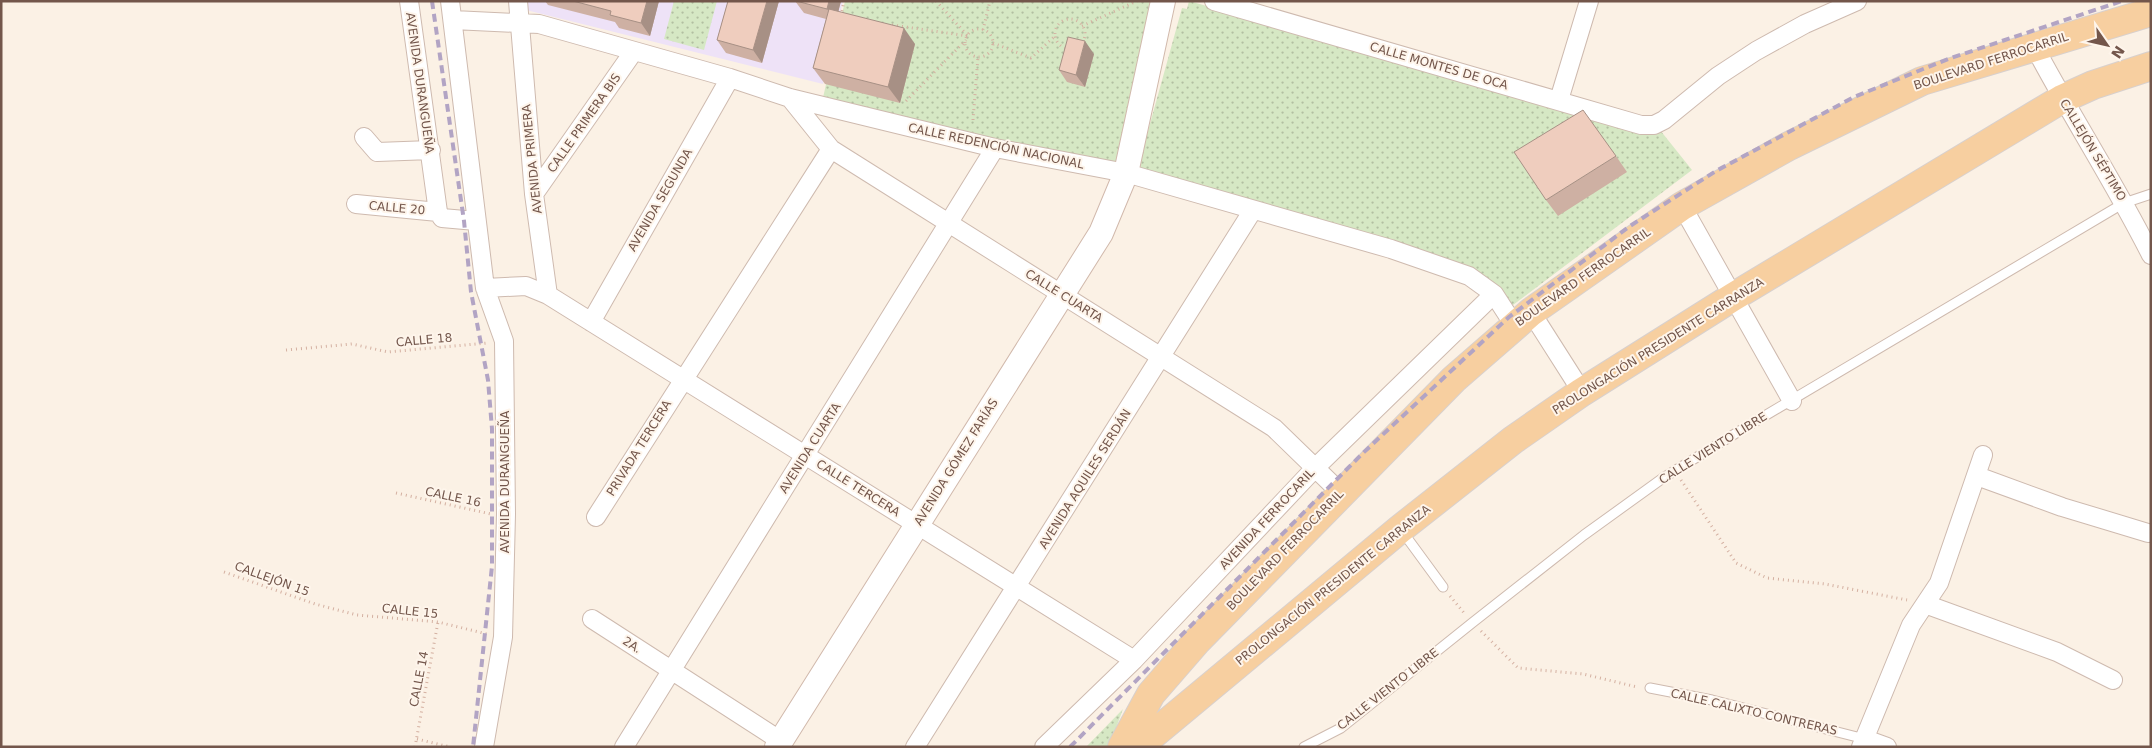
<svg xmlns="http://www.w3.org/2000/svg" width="2152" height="748" viewBox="0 0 2152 748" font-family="'DejaVu Sans',sans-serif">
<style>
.education{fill:#eee2f7}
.grass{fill:url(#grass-dots)}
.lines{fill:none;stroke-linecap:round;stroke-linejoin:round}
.lane-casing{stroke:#cebaaf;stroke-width:11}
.street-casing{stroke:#cebaaf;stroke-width:20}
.secondary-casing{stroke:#d1b9ac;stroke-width:26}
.primary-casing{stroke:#d8d0cd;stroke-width:30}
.path{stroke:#d4b0a1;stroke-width:3;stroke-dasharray:1 4;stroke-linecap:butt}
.lane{stroke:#fff;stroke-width:9}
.street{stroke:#fff;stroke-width:18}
.secondary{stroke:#fff;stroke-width:24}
.primary{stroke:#f7cfa0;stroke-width:28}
.rail{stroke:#b2a4c4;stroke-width:4;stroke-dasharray:8 5;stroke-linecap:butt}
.wall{fill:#ceb0a3}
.shaded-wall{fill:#a79085}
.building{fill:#efcdbe;stroke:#a79085}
.labels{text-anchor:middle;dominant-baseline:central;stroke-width:4;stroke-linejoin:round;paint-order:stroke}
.street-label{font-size:12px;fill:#73564b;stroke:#fef5eb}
</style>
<defs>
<pattern id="grass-dots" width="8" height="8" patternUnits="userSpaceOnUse" patternTransform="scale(1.25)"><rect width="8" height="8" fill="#d6e8c4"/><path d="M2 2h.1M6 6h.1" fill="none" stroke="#b2bfa1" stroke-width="1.8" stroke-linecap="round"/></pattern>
</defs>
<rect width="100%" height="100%" fill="#fbf1e5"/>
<path class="education" d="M525,1H843L823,84L526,10Z"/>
<path class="grass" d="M674,1H717L704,50L664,39Z
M845,1H1159L1123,170L822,102Z
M1189,1L1598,117L1660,130L1692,170L1513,305L1482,276L1135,178L1182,8L1187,9Z
M1123,709L1109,747H1086Z"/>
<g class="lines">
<defs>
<path id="lane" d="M1402,531L1443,587
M1650,688L1712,700L1865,739
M1304,747L1341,728L1472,623L1584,535L1663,478L1746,427L2124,203L2151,194"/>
<path id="street" d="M409,1L438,212L442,218L476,221
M450,1L485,288L504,341L506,514L503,637L484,747
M518,1L534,194L548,295
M1214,1L1641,125H1654L1664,120L1718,76L1756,51L1805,24L1857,1
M453,20L539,24L730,78L790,98L995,148L1126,173L1391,249L1469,276L1494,294L1514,325
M2034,46C2071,116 2115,183 2151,255
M790,98L831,149L1274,428L1341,493
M1559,100L1589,1
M364,137L377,152L431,150
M534,194L634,51
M356,204L438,212
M1682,206L1792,401
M485,288L526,286L548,295L1134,660
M1531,312L1582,392
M591,322L730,78
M1977,476L2062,507L2148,533
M596,517L831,149
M1925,604L2057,652L2113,680
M592,619L781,741
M1865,739L1887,747
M624,747L995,148
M915,747L1253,210
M1044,747L1134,660L1315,468L1494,294
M1861,747L1911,625L1939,583L1983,455"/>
<path id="secondary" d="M777,747L1101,233L1126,173L1163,1"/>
<path id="primary" d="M1122,747L1151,694L1197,641L1454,379L1531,312L1682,206L1789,146L1922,81L2151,12
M1138,747L1400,529L1513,440L1582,392L1733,297L2062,99L2093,85L2151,66"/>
</defs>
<use href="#lane" class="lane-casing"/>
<use href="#street" class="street-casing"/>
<use href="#secondary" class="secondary-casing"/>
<use href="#primary" class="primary-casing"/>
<path class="path" d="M936,1L967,35
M841,16L844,1
M1055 34a15 15 0 1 1 30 0a15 15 0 1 1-30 0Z
M892,25L968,36
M1082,26L1137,1
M965 43a14 14 0 1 1 28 0a14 14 0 1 1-28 0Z
M983,30L990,1
M993,43L1031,58L1055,36
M906,101L966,40
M973,120L978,57
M286,350L352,344L388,352L487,343
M1681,480L1736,563L1767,578L1825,584L1907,600
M396,493L491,514
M224,572L315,604L357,615L438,622L487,634
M1450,596L1465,614
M1481,631L1518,668L1583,674L1637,687
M417,739L450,747
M415,747L438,622"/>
<use href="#lane" class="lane"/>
<use href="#street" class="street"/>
<use href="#secondary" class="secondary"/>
<use href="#primary" class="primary"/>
<path class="rail" d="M432,1L464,221L471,292L488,380L492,429V566L473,747
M1070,747L1363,453L1509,317L1630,226L1716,171L1854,97L1948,59L2122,1"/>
</g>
<path class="wall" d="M545,1H659L650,36L619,28L615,22L548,5Z
M728,1H779L762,63L726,53L717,40Z
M795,1H841L838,12L915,44L900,103L825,84L813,68L826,19L804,13Z
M1094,54L1085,87L1067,82L1059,70Z
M1616,156L1627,172L1558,216L1546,200Z"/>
<path class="shaded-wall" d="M647,1H659L650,36L641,23Z
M767,1H779L762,63L753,50Z
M829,1H841L836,21L827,9Z
M904,28L915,44L900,103L888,87Z
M1085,41L1094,54L1085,87L1076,75Z"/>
<path class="building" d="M573,1H647L641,23L610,15L611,11Z
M728,1H767L753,50L717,40Z
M796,1H829L827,9Z
M829,9L904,28L888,87L813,68Z
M1068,37L1085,41L1076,75L1059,70Z
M1583,110L1616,156L1546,200L1514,152Z"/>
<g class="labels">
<g class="street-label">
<text transform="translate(1991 61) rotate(-18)">BOULEVARD FERROCARRIL</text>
<text transform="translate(1439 66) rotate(16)">CALLE MONTES DE OCA</text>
<text transform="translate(420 83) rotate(82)">AVENIDA DURANGUEÑA</text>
<text transform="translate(584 123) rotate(-55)">CALLE PRIMERA BIS</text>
<text transform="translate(996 146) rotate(12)">CALLE REDENCIÓN NACIONAL</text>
<text transform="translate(2093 150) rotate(59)">CALLEJÓN SÉPTIMO</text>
<text transform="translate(532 159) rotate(-96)">AVENIDA PRIMERA</text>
<text transform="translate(660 200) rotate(-60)">AVENIDA SEGUNDA</text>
<text transform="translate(397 208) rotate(5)">CALLE 20</text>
<text transform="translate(1583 277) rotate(-35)">BOULEVARD FERROCARRIL</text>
<text transform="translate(1064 296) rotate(32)">CALLE CUARTA</text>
<text transform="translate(424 340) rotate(-5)">CALLE 18</text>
<text transform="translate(1658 346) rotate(-32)">PROLONGACIÓN PRESIDENTE CARRANZA</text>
<text transform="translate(639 448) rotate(-58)">PRIVADA TERCERA</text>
<text transform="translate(810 448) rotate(-58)">AVENIDA CUARTA</text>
<text transform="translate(1713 448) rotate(-32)">CALLE VIENTO LIBRE</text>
<text transform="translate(956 462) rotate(-58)">AVENIDA GÓMEZ FARÍAS</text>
<text transform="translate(1085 479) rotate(-58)">AVENIDA AQUILES SERDÁN</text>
<text transform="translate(505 482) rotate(-90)">AVENIDA DURANGUEÑA</text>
<text transform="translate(858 488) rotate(32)">CALLE TERCERA</text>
<text transform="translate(453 497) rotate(12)">CALLE 16</text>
<text transform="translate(1267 519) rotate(-47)">AVENIDA FERROCARIL</text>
<text transform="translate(1285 550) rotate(-46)">BOULEVARD FERROCARRIL</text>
<text transform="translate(272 579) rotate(20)">CALLEJÓN 15</text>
<text transform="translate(1333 585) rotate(-39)">PROLONGACIÓN PRESIDENTE CARRANZA</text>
<text transform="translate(410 611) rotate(6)">CALLE 15</text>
<text transform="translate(632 645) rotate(33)">2A.</text>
<text transform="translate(419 679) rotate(-79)">CALLE 14</text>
<text transform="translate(1388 689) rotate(-38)">CALLE VIENTO LIBRE</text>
<text transform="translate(1754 712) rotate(13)">CALLE CALIXTO CONTRERAS</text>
</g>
</g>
<rect width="2152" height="748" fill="none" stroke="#73564b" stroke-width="5"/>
<g transform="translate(2107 45) rotate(124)" stroke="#fef5eb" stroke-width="4" paint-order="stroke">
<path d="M0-4L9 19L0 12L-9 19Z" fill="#73564b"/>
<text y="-8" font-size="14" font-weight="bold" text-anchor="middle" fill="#73564b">N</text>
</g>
</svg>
